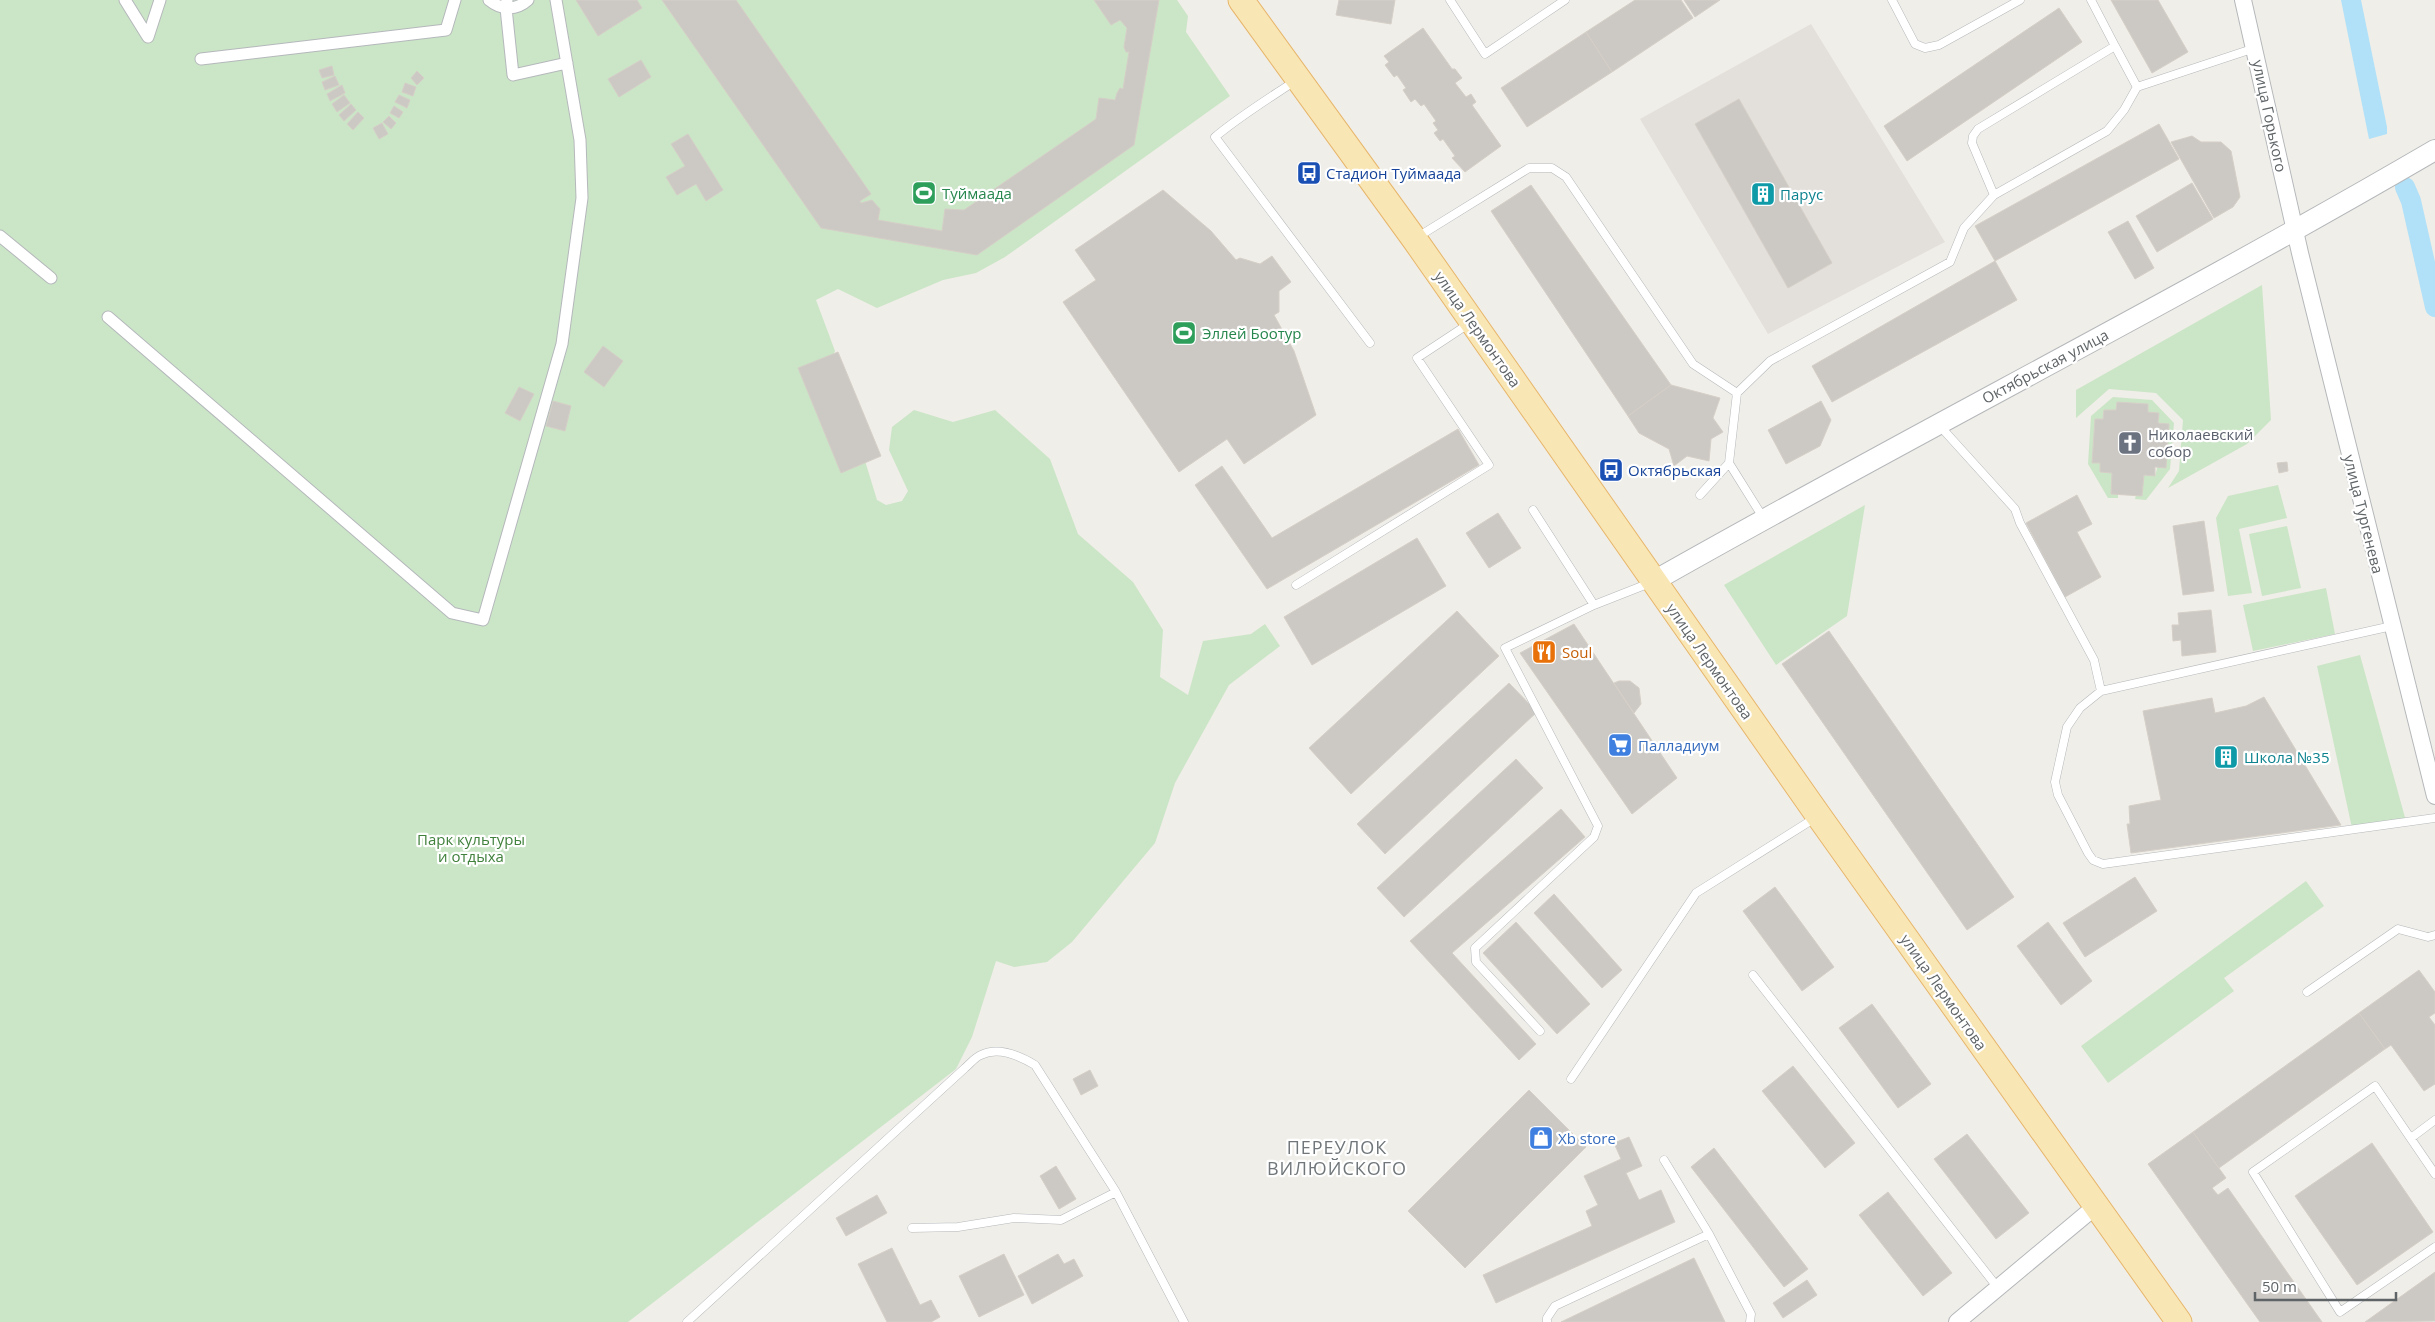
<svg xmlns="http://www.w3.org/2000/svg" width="2435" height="1322" viewBox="0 0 2435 1322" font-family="'Open Sans',sans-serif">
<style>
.education{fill:#e3dfda}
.green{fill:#cbe5c7}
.water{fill:#b0e1f8}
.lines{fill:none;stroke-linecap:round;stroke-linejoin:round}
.canal{stroke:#b0e1f8;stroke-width:20}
.building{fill:#ccc9c5;stroke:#d5cfc7}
.service-casing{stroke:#b5b8bb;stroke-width:9}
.pedestrian-casing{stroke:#b5b8bb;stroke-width:13}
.minor-casing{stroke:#b5b8bb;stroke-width:18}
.tertiary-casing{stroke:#b5b8bb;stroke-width:22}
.primary-casing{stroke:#e7b66b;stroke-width:27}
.service{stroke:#fff;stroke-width:8}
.pedestrian{stroke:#fff;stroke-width:11}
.minor{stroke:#fff;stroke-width:16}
.tertiary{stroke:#fff;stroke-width:20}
.primary{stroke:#f9e6b5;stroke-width:25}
.labels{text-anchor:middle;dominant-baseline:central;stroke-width:4.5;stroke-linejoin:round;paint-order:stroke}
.street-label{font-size:15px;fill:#5f6467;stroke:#fff}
.transit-label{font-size:15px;fill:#164399;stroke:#fff;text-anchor:start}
.leisure-label{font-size:15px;fill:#27864d;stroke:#fff;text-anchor:start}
.culture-label{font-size:15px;fill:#0d838f;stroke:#fff;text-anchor:start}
.worship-label{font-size:15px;fill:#5b616d;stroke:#fff;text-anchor:start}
.food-label{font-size:15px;fill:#c56008;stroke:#fff;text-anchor:start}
.shop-label{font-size:15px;fill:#366cbe;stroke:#fff;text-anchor:start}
.park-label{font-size:15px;fill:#40813c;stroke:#fff}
.quarter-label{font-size:18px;letter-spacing:1px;fill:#707679;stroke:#fff}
</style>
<rect width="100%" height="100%" fill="#f0eee8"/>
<path class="education" d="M1811,24L1945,242L1768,334L1640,119Z"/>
<path class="green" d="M0,0H1177L1188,16L1186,32L1230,96L1005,257L976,273L943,280L877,308L838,289L816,300L835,351L833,356L877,500L886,505L902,501L908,491L889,450L892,427L914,410L953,422L995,410L1050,459L1078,534L1133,582L1163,630L1160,677L1188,695L1203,641L1251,634L1265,624L1280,646L1229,685L1175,783L1155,843L1072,942L1047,962L1014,967L996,961L972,1037L956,1069L628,1322H0Z
M2262,285L2271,420L2247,444L2168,488L2179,471L2183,420L2156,393L2109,389L2076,418V390Z
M2113,397L2152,400L2174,423L2170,469L2146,500L2135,499L2136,495H2142L2144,475L2155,476L2169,424L2158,423L2159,413L2148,412V404L2117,402L2116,410H2104L2103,419H2095L2092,463H2100V472L2112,473L2111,493L2118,494V498H2108L2088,464L2091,416Z
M2278,485L2287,518L2239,529L2252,593L2228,596L2216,518L2228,496Z
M1865,505L1847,616L1776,665L1724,585Z
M2287,526L2301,588L2262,596L2249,534Z
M2326,588L2335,634L2253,651L2243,605Z
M2360,655L2406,821L2352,828L2317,666Z
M2306,881L2324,906L2224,978L2234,991L2108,1083L2081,1046Z"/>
<path class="water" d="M2341,0H2361L2387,127V134L2369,139Z"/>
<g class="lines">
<path class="canal" d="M2405,187L2411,201L2435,307"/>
</g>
<path class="building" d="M576,0H637L642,8L598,36Z
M662,0H736L871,194L860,201L861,203L872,200L880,209L878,220L942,231L945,209L964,210L1096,119L1099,98L1115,100L1117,93L1120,88L1123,89L1129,52H1126L1124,47L1127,28L1120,20L1111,25L1094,0H1159L1134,145L977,255L821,228Z
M1339,0H1395L1391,24L1336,15Z
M1635,0H1681L1693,18L1612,72L1586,32Z
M1684,0H1720L1695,17Z
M2111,0H2158L2188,52L2152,73Z
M2059,8L2082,42L1907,161L1884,126Z
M1423,28L1452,69H1455L1462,78L1455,83L1466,97L1471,94L1476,102L1472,105L1501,146L1465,172L1452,158L1455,156L1443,139L1440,141L1434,133L1438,130L1433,123L1436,121L1424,104L1421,106L1415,99L1411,102L1403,90L1406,88L1397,75L1394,77L1385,65L1389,62L1384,56Z
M1586,32L1612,72L1527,127L1501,88Z
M641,60L651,77L619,97L608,79Z
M332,66L334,75L322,78L319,70Z
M417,71L424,78L417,85L411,78Z
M335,76L339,85L325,90L322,82Z
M405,83L416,87L413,96L402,92Z
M342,85L345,93L330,101L327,94Z
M344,95L350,103L337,112L332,104Z
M399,95L410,100L407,108L395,102Z
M1739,99L1832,263L1788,288L1695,124Z
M351,104L356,110L344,121L339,115Z
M394,106L403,112L399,118L390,113Z
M358,112L364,118L353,130L347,124Z
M389,116L396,123L391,129L383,122Z
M382,123L388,134L379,139L373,128Z
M2159,124L2179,159L1995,261L1975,226Z
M688,134L723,190L706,201L696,184L677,195L666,177L685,166L671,144Z
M2192,136L2201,142H2221L2231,151L2240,197L2233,207L2214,218L2171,142Z
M2192,183L2213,219L2157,252L2136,216Z
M1531,185L1671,385L1628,416L1491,211Z
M1163,190L1211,231L1236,260L1240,258L1260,264L1272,256L1291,282L1279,291V312L1274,315L1294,351L1316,415L1244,464L1227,439L1179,472L1063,302L1096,280L1075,250Z
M2128,221L2154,268L2135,279L2108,232Z
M1995,261L2017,300L1832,402L1812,366Z
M603,346L623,361L604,387L584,372Z
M838,352L881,456L841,473L798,368Z
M1671,385L1720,398L1713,418L1723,432L1711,439L1709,461L1687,456L1674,466L1669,449L1639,433L1628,416Z
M519,387L534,394L520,421L505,413Z
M553,401L571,406L565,431L546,426Z
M1821,401L1831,420L1820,446L1786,464L1768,430Z
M2117,402L2148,404V412L2159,413L2158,423L2169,424L2166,468L2155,467V476L2144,475L2142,496L2111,494L2112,473L2100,472V463H2092L2095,419H2103L2104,410H2116Z
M1458,429L1479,465L1267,589L1195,485L1222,466L1272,538Z
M2287,462L2288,471L2279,473L2277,463Z
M2077,495L2092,524L2077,532L2101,577L2065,597L2026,523Z
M1498,513L1521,548L1489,568L1466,533Z
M2204,521L2214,591L2183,595L2173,526Z
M1417,538L1446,586L1312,665L1284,617Z
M2211,610L2216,652L2182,656L2181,640L2173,641L2172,625H2179L2178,613Z
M1457,611L1499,656L1351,794L1309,748Z
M1574,624L1677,778L1632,814L1520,653Z
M1829,631L2014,897L1967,930L1782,664Z
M1619,681H1630L1639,688L1641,704L1634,713L1614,683Z
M1509,683L1537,712L1385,854L1357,824Z
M2264,697L2341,825L2131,853L2127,824H2130L2129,806L2161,800L2143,711L2212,698L2215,713L2246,706Z
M1516,759L1543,788L1404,917L1377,888Z
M1561,809L1585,837L1452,953L1536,1044L1519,1060L1410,941Z
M2135,877L2157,911L2085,957L2063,923Z
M1775,887L1834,967L1802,991L1743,911Z
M1554,894L1622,970L1602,988L1534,913Z
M1516,922L1590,1004L1557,1034L1483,953Z
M2048,922L2092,981L2061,1005L2017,946Z
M2419,970L2435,992V1013L2429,1017L2435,1025V1084L2424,1091L2391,1045L2385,1049L2359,1013Z
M1872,1004L1931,1084L1898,1108L1839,1028Z
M2359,1013L2385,1049L2219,1168L2193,1132Z
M1793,1066L1855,1143L1825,1168L1762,1091Z
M1090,1070L1098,1086L1081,1095L1073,1079Z
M1529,1090L1586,1147L1465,1268L1408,1211Z
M2193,1132L2226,1178L2212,1188L2218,1195L2228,1188L2322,1322H2260L2148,1164Z
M1967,1134L2029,1213L1996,1239L1934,1159Z
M1629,1137L1642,1166L1626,1173L1639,1200L1661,1190L1675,1222L1496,1303L1483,1275L1592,1226L1586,1211L1598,1205L1584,1176L1621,1159L1614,1143Z
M2372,1143L2433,1232L2357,1285L2295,1196Z
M1714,1148L1808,1269L1784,1287L1691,1167Z
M1056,1166L1076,1199L1059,1209L1040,1176Z
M1888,1192L1952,1273L1923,1296L1859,1215Z
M877,1195L887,1213L846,1236L836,1218Z
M892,1248L920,1305L931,1300L940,1317L931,1322H887L858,1264Z
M1004,1254L1024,1295L979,1317L959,1276Z
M1058,1254L1064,1264L1074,1259L1083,1276L1032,1304L1018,1276Z
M1694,1258L1725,1322H1561Z
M2435,1272V1321L2365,1322Z
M1807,1280L1817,1295L1783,1318L1773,1303Z"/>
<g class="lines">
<defs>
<path id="service" d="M1450,0L1485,54L1565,0
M1892,0L1915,44L1925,48L1939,45L2020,0
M2091,0L2115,46
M1295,81C1268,99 1240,116 1215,137L1370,343
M1994,195L2107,131L2124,110L2137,87
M1416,238L1529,168H1552L1566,177L1693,364L1737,393L1729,463L1764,519
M1737,393L1770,361L1950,262L1964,228L1994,195L1972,143L1973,136L1978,129L2115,46L2137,87L2255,48
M1939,425L2015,509L2020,523L2094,660L2101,691
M1700,495L1729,463
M1533,510L1594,605
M1296,585L1489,465L1417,358L1470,323
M2392,626L2101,691L2080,708L2067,727L2055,782L2058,795L2088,853L2093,860L2103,864L2435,818
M1753,975L1998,1288
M2307,992L2398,929L2428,937L2435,935
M1540,1031L1476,962L1475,948L1594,837L1598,826L1505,648L1594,605L1650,583
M1571,1079L1696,893L1815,818
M2411,1138L2435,1120
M2435,1174L2375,1086L2253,1172L2340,1312L2435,1247
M912,1228L958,1227L1014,1218L1061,1220L1116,1192
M1709,1234L1751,1314L1750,1322
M687,1322L965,1068C970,1064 975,1057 981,1055C999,1046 1020,1056 1035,1065L1116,1192L1184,1322
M1547,1322V1318L1555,1306L1709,1234L1664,1160"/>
<path id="pedestrian" d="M125,0L148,37
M489,0C501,10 516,11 528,0
M507,0L506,8L513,75L567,63
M148,37L160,0
M201,59L446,30L455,0
M0,236L51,278
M108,317L452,613L483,620L562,344L582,198L580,140L556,0"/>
<path id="minor" d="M2243,0L2300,253L2435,796
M1957,1322L2096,1206"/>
<path id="tertiary" d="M1654,581C1913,434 2178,300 2435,150"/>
<path id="primary" d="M1241,0L1415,240L1818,815L2179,1322"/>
</defs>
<use href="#service" class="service-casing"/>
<use href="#pedestrian" class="pedestrian-casing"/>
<use href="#minor" class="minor-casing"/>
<use href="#tertiary" class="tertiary-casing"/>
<use href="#primary" class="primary-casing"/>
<use href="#service" class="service"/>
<use href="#pedestrian" class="pedestrian"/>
<use href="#minor" class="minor"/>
<use href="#tertiary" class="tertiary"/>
<use href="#primary" class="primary"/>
</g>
<defs>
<symbol id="bus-square" viewBox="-11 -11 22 22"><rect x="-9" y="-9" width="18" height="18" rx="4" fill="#1a4fb4" stroke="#fff"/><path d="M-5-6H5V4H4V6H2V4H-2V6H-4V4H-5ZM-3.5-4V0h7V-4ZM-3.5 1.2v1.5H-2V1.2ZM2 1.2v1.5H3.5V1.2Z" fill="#fff"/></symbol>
<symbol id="stadium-square" viewBox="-11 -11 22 22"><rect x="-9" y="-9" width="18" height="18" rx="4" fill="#2e9e5b" stroke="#fff"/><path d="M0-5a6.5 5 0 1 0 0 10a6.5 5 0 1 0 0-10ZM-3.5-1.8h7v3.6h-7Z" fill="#fff"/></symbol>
<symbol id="building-square" viewBox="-11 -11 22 22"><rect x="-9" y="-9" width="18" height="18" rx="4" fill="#0f9aa8" stroke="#fff"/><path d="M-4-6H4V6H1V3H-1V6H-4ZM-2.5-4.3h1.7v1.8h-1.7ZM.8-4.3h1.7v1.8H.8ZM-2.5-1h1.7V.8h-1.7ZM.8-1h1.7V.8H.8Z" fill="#fff"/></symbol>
<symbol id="church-square" viewBox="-11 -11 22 22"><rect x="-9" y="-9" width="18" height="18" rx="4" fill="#6b7280" stroke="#fff"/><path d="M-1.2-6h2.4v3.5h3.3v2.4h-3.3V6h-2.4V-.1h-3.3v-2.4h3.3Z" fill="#fff"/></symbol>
<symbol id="restaurant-square" viewBox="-11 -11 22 22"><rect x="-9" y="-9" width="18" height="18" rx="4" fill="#e8710a" stroke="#fff"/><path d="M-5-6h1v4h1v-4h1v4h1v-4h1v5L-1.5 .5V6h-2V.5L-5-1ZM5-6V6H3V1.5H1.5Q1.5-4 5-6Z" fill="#fff"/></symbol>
<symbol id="supermarket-square" viewBox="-11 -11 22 22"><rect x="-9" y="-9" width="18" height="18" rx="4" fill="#3f7fe0" stroke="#fff"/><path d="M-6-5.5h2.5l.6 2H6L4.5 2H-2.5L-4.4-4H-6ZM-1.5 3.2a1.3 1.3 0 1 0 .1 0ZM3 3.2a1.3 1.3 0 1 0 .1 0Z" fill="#fff"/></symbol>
<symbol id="shop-square" viewBox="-11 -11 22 22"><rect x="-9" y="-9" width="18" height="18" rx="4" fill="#3f7fe0" stroke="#fff"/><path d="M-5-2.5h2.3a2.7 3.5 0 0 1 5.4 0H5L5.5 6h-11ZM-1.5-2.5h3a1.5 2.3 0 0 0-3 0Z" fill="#fff"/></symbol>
</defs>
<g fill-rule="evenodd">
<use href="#bus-square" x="1295" y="159" width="28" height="28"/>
<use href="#stadium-square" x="910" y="179" width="28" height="28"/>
<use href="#building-square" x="1749" y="180" width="28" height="28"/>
<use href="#stadium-square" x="1170" y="319" width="28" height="28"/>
<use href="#church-square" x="2116" y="429" width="28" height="28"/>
<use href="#bus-square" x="1597" y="456" width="28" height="28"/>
<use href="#restaurant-square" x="1530" y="638" width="28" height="28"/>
<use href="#supermarket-square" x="1606" y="731" width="28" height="28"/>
<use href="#building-square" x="2212" y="743" width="28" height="28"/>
<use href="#shop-square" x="1527" y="1124" width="28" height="28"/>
</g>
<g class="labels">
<g class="street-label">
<text transform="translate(2270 116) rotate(78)">улица Горького</text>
<text transform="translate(1478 329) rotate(55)">улица Лермонтова</text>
<text transform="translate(2045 366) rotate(-28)">Октябрьская улица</text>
<text transform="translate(2364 514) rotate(76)">улица Тургенева</text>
<text transform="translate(1710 661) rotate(55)">улица Лермонтова</text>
<text transform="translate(1944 992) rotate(55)">улица Лермонтова</text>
</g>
<g class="transit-label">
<text x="1326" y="173">Стадион Туймаада</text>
<text x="1628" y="470">Октябрьская</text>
</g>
<g class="leisure-label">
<text x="942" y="193">Туймаада</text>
<text x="1202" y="333">Эллей Боотур</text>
</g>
<g class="culture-label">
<text x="1780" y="194">Парус</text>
<text x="2244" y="757">Школа №35</text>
</g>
<g class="worship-label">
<text x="2148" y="434">Николаевский<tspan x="2148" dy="17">собор</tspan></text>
</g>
<g class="food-label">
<text x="1562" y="652">Soul</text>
</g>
<g class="shop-label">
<text x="1638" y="745">Палладиум</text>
<text x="1558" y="1138">Xb store</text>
</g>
<g class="park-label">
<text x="471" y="839">Парк культуры<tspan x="471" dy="17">и отдыха</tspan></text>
</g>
<g class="quarter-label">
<text x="1337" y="1147">ПЕРЕУЛОК<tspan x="1337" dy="21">ВИЛЮЙСКОГО</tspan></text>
</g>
</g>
<path d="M2255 1292v8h141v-8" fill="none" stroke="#5f6467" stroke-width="2.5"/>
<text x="2262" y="1292" font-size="15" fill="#5f6467" stroke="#ffffff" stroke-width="4" paint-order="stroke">50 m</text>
</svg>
